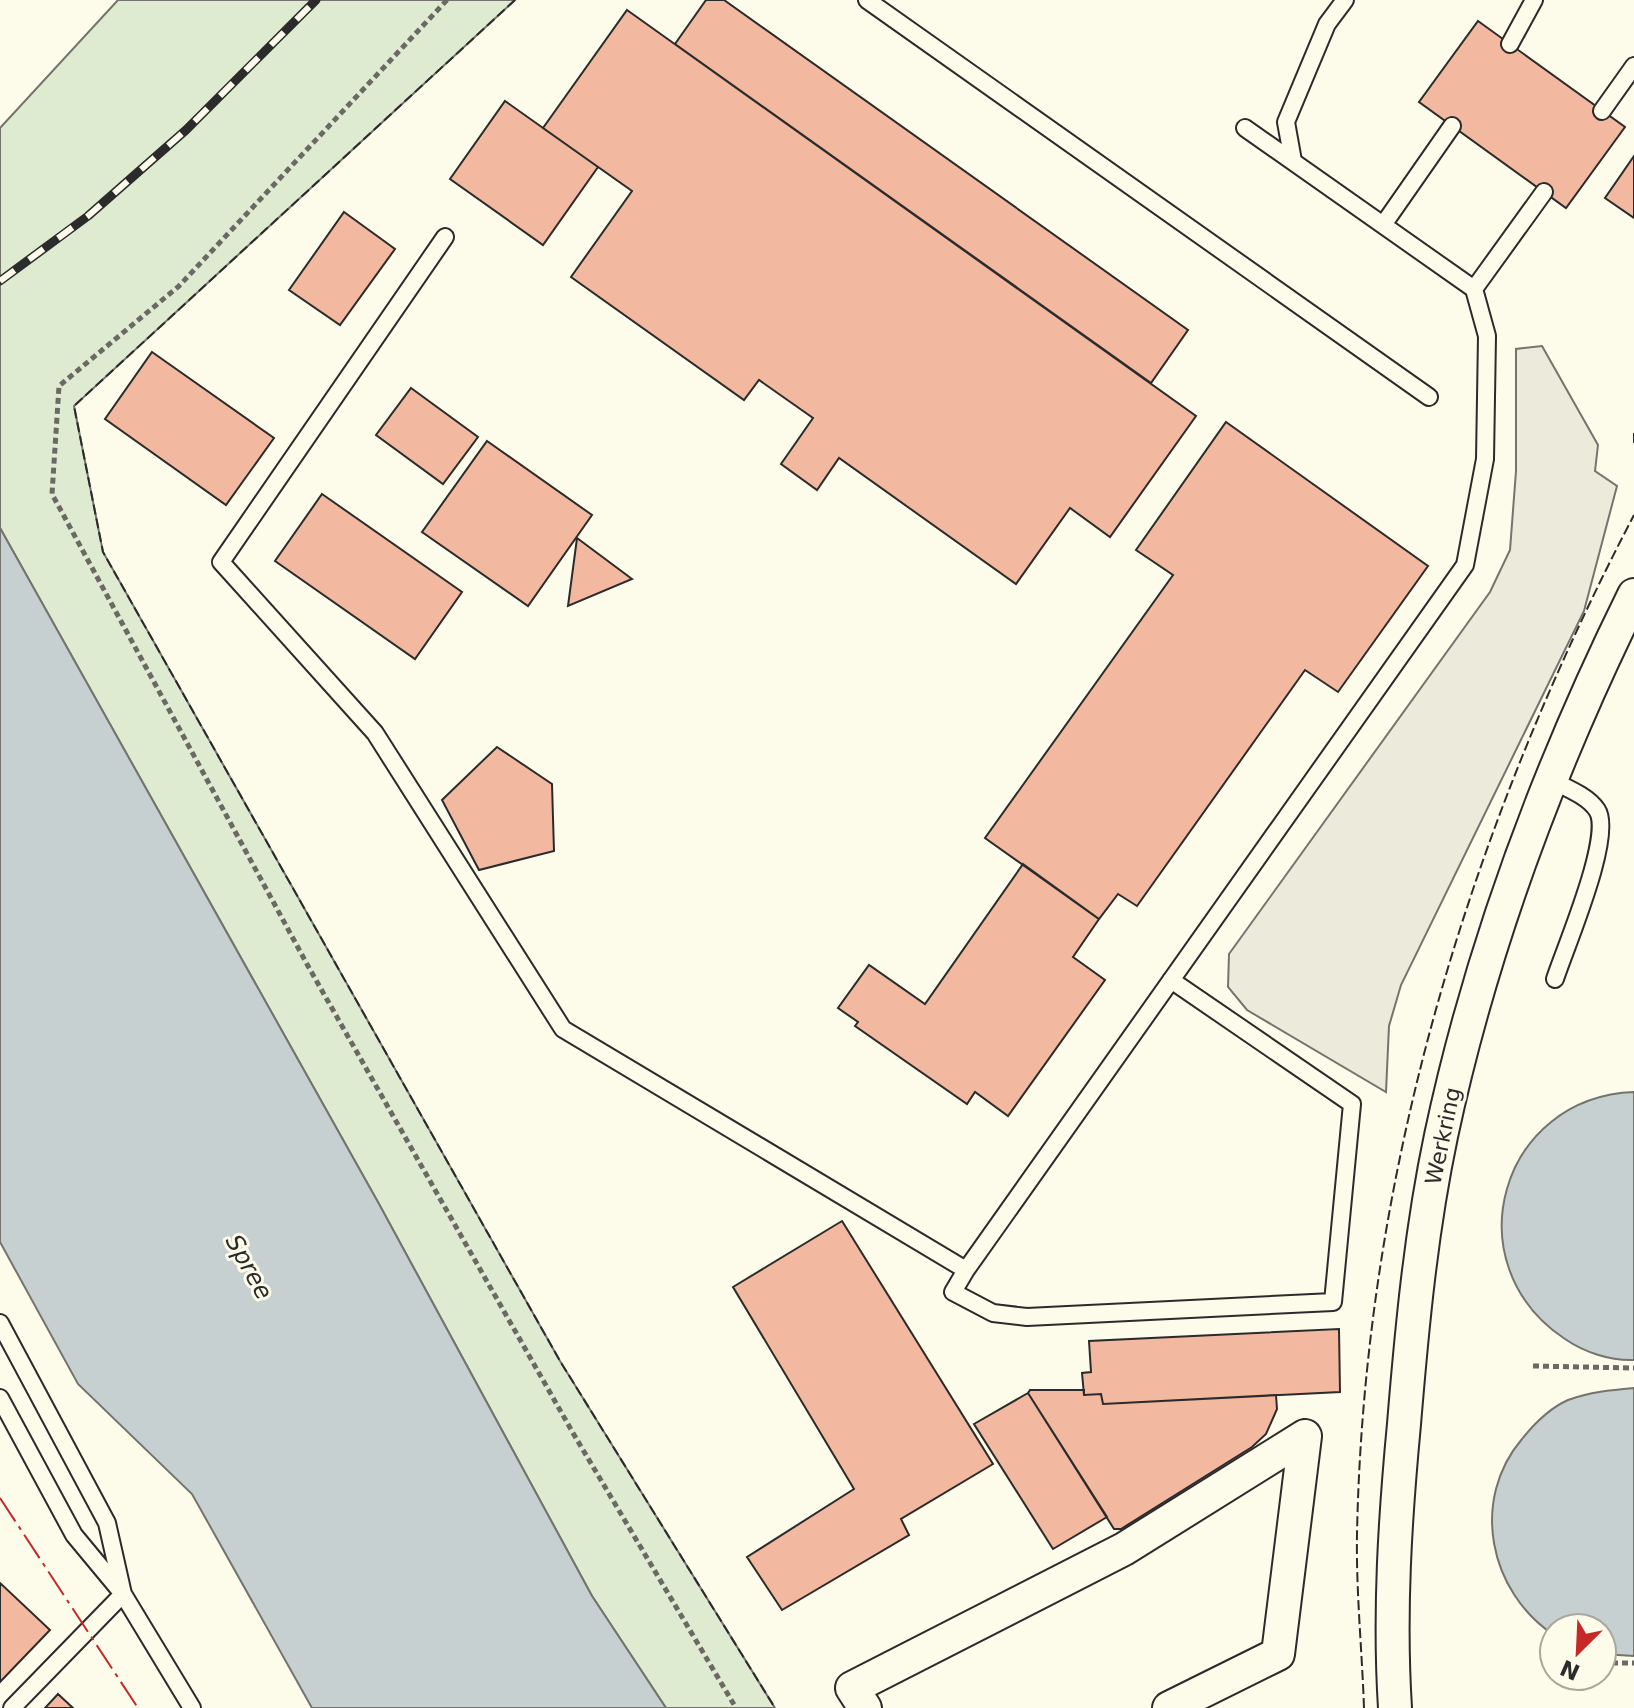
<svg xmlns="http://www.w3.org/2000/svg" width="1634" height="1708" viewBox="0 0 1634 1708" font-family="'DejaVu Sans',sans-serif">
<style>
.green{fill:#deebd1;stroke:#74746e;stroke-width:2}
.parking{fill:#eceadb;stroke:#74746e;stroke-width:2}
.water{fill:#c7d0d0;stroke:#74746e;stroke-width:2}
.building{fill:#f2b8a0;stroke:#2b2b2b;stroke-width:2}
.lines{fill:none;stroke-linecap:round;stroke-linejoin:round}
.lane-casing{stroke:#2b2b2b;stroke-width:20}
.street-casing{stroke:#2b2b2b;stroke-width:36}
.path{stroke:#6a6964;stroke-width:5;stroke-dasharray:6 4;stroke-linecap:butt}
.lane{stroke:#fdfbea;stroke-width:16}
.street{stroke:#fdfbea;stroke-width:32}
.rail-casing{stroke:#2b2b2b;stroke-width:9}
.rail{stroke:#fdfbea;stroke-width:6;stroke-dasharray:18;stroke-linecap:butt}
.fence{stroke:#2b2b2b;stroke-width:2;stroke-dasharray:10 4;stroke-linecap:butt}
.power{stroke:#c62828;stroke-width:2;stroke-dasharray:28 6 4 6;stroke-linecap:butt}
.labels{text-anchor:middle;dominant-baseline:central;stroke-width:6;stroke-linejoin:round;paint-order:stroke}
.street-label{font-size:22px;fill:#2b2b2b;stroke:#fdfbea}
.water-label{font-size:24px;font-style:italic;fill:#2b2b2b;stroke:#fdfbea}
</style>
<rect width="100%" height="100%" fill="#fdfbea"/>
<path class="green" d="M118,0H515L74,406L103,552L560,1361L775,1708H666L592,1596L379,1204L0,528V128Z"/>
<path class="parking" d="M1542,346L1598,445L1595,471L1617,486L1584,611L1401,985L1389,1026L1386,1092L1247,1010L1228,987L1229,954L1490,592L1510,550L1516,471V349Z"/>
<path class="water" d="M0,528L379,1204L592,1596L666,1708H312L192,1494L78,1384L0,1242Z
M1634,1092V1360C1610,1361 1584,1352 1565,1339C1452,1264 1500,1097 1634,1092Z
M1634,1388V1656L1602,1654V1628H1554V1635C1489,1592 1470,1500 1522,1439C1534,1424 1550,1408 1568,1400C1590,1392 1611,1390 1634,1388Z"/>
<path class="building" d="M706,0H724L1188,330L1151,383L675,44Z
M627,10L1196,416L1110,537L1070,508L1016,584L839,458L817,490L781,464L813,418L759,380L744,400L571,277L632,191L543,128Z
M1478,21L1625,127L1566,208L1419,102Z
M505,101L598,167L543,245L450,179Z
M1634,156V218L1605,198Z
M344,212L395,249L340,325L289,290Z
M152,352L274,438L226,505L105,419Z
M411,388L478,437L443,484L376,435Z
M1226,422L1428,566L1338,692L1305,670L1137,906L1118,894L1099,919L985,838L1173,575L1136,550Z
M487,441L592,515L528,606L422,532Z
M322,494L462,592L415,659L275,561Z
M577,538L632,579L568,606Z
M497,747L552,784L554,851L479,870L442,800Z
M1023,864L1099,919L1073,957L1105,980L1008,1116L975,1092L967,1104L855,1026L858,1022L838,1008L869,965L925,1004Z
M842,1221L993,1464L901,1519L909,1535L782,1610L747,1557L854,1489L733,1287Z
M1339,1329L1340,1392L1103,1404L1101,1394L1084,1395L1082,1373L1091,1372L1089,1341Z
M1030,1390H1084V1395L1101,1394L1103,1404L1276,1395L1277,1409L1266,1434L1252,1447L1121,1529H1114L1028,1393Z
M1028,1393L1107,1517L1053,1549L974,1424Z
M0,1583L50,1630L0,1682Z
M58,1694L73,1708H45Z"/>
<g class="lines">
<defs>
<path id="lane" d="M867,0L1429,397
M1510,44L1534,0
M1602,111L1634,66
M1293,161L1286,122L1327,24L1345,0
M1383,225L1452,126
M445,237L221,562L375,733L563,1029L966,1270L1465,565L1485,459L1487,336L1474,289L1245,128
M1474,289L1544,192
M1549,779C1564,787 1587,795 1597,810C1614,835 1565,948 1555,979
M966,1270L953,1292L993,1313L1027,1317L1333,1302L1352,1104L1171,980
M0,1323L107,1523L123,1594L12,1708
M0,1398L74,1535L123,1594L192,1708"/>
<path id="street" d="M865,1708L852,1688L1124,1549L1305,1436
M1169,1708L1278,1654L1305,1436
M1395,1708C1389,1613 1395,1519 1404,1424C1412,1327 1421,1231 1441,1136C1481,948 1549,767 1634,595"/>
</defs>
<use href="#lane" class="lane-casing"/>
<use href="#street" class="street-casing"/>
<path class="path" d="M447,0L179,286L59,386L52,494L308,966L573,1433L736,1708
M1533,1366L1634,1368
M1545,1662H1554
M1602,1663H1634"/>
<use href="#lane" class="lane"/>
<use href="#street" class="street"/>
<defs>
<path id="rail" d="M0,281L88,216L186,130L316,0"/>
</defs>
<use href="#rail" class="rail-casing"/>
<use href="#rail" class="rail"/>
<path class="fence" d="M515,0L74,406L103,552L560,1361L775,1708
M1634,433V447
M1364,1708C1362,1650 1356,1591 1357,1534C1364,1176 1469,830 1634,515"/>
<path class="power" d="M0,1498L138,1708"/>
</g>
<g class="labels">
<g class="street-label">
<text transform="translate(1443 1136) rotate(-78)">Werkring</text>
</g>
<g class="water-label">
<text transform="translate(249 1267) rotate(61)">Spree</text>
</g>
</g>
<g transform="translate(1578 1652) rotate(204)"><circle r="38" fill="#fdfbea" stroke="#a9a89e" stroke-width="2"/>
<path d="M0-6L14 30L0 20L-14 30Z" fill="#c62828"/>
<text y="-12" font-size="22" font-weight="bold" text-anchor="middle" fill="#2b2b2b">N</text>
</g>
</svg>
